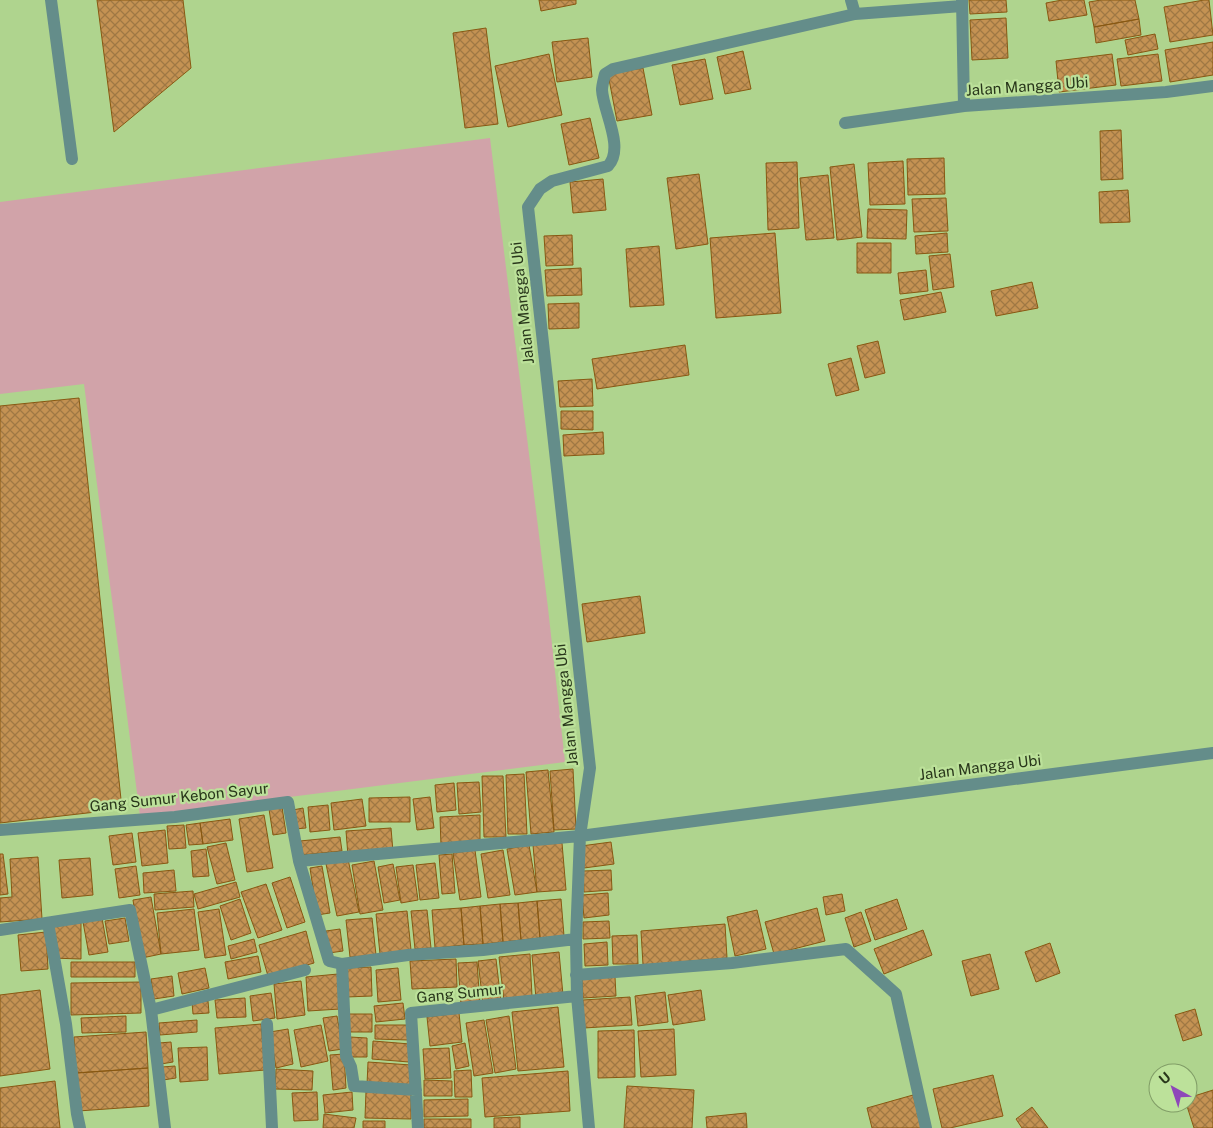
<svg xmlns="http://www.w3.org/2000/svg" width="1213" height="1128" viewBox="0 0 1213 1128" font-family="'Public Sans',sans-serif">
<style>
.grass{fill:#d1a3a9}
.building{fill:url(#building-cross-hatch);stroke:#885812}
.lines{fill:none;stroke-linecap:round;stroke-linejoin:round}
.minor{stroke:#648d8a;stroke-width:12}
.labels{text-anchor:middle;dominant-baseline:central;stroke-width:4.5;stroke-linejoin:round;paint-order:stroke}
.street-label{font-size:15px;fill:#29371b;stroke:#bce19a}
</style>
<defs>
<pattern id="building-cross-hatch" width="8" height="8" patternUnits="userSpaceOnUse" patternTransform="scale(1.25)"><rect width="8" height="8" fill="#c49253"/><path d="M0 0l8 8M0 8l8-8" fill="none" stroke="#9f7844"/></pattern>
</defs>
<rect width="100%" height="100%" fill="#afd48e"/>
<path class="grass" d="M490,138L548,608L565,762L140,816L84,384L0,394V202Z"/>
<path class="building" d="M97,0H183L191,68L114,132Z
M539,0H576V4L541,11Z
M969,0H1006L1007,12L970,14Z
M1062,0H1084L1087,15L1049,21L1046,3Z
M1101,0H1135L1139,19L1094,27L1089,2Z
M1204,0H1209L1213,35L1170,42L1164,7Z
M1006,18L1008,58L972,60L970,20Z
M1139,19L1141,35L1096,43L1094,27Z
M486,28L498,124L465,128L453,33Z
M1155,34L1158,49L1128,55L1125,40Z
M588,38L592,77L557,82L552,42Z
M1213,42V75L1170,82L1165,50Z
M743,51L751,89L725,94L717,57Z
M549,54L562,115L508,127L495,66Z
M1112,54L1116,85L1059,92L1056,61Z
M1158,54L1162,81L1121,86L1117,59Z
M705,59L713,99L680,105L672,65Z
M643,68L652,115L617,121L608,74Z
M590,118L599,158L569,165L561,124Z
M1121,130L1123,179L1101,180L1100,131Z
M944,158L945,194L908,195L907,159Z
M903,161L905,204L870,205L868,163Z
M797,162L799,228L768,230L766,163Z
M854,164L862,237L837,240L830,167Z
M699,174L708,244L676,249L667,178Z
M828,175L834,238L806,240L800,178Z
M603,179L606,210L573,213L570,182Z
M1128,190L1130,222L1100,223L1099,192Z
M946,198L948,231L914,232L912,199Z
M868,209L907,210L906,239L867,238Z
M775,233L781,313L716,318L710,238Z
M947,233L948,252L916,254L915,236Z
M572,235L573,265L546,266L544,236Z
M857,243H891V273H857Z
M659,246L664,305L630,307L626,249Z
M950,254L954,287L933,290L929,256Z
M581,268L582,295L547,296L545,270Z
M926,270L928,291L900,294L898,273Z
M1032,282L1038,308L996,316L991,291Z
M941,292L946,312L904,320L900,300Z
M579,303V328L549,329L548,304Z
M878,341L885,373L865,378L857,346Z
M685,345L689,375L597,389L592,359Z
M851,358L859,390L836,396L828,364Z
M592,379L593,406L560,407L558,381Z
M79,398L122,809L0,823V406Z
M561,411H593V430L561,429Z
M603,432L604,454L564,456L563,435Z
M640,596L645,633L587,642L582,604Z
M573,769L576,829L554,830L550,771Z
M548,770L554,832L531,834L526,772Z
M524,774L527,834H508L506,775Z
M482,776H503L506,837H484Z
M479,782L481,812L459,814L457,783Z
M454,783L456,810L437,812L435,785Z
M410,797V822H369V798Z
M430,797L434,828L417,830L413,799Z
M362,799L366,826L334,830L331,803Z
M328,805L330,830L310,832L308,807Z
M282,807L286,833L273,835L269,809Z
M303,808L306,828L295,829L293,810Z
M264,815L273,868L247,872L239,819Z
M480,815V844L441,846L440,817Z
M230,819L233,840L203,844L200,823Z
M200,823L203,844L189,845L186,825Z
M184,825L186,848L169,849L167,826Z
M391,828L393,852L348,856L346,831Z
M165,830L168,863L142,866L138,833Z
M132,833L136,862L113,865L109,836Z
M340,837L342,851L301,855L300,841Z
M611,842L614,864L584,868L581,846Z
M226,843L235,880L217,884L207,847Z
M562,843L566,890L537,892L533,845Z
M529,845L537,892L515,895L507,849Z
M206,849L209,876L193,877L191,851Z
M475,850L481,897L460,900L453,853Z
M503,850L510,895L488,898L481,854Z
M0,854H3L8,894L0,895Z
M452,854L455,893L442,894L439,855Z
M38,857L42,919L0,922V898L12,897L10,859Z
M90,858L93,895L62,898L59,860Z
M348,859L359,912L337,916L326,864Z
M374,861L383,910L360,914L352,865Z
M435,863L439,898L420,900L416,865Z
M393,864L400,900L384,903L378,867Z
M413,865L418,900L401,903L396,867Z
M136,866L140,895L119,898L115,869Z
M322,866L330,913L317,915L310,868Z
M174,870L176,891L144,893L143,873Z
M611,870L612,890L584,892L583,871Z
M290,877L305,922L287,928L272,883Z
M236,882L240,897L198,909L194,894Z
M266,884L282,930L258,938L241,892Z
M193,891L194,907L155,910L154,894Z
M608,893L609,915L584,918L582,895Z
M842,894L845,911L826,915L823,897Z
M151,897L161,954L142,958L133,900Z
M240,899L251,933L231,940L220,906Z
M561,899L564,936L540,938L537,901Z
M897,899L907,929L875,940L865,910Z
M537,901L540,938L521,940L518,903Z
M518,903L521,940L503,942L500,904Z
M500,904L503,942L483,944L480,906Z
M480,906L483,944L464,945L461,908Z
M461,908L464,945L435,948L432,910Z
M817,908L825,941L774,954L765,922Z
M194,909L199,950L161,954L157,913Z
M219,909L226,955L205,958L198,912Z
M427,910L431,948L415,949L411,911Z
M757,910L766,949L735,956L727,917Z
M407,911L411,950L380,954L376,914Z
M861,912L871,941L854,947L845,918Z
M102,918L108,952L89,955L83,922Z
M125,918L129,941L109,944L105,921Z
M372,918L376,955L350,957L346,920Z
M609,921L610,938L583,939V922Z
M52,923H81V959L51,958Z
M725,924L727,958L643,965L641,931Z
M340,929L343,951L329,953L326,931Z
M923,930L932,955L884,974L874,949Z
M306,931L314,963L268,976L259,945Z
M46,932L48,969L21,971L18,935Z
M637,935L638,964H613L612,936Z
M254,939L257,952L231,959L228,946Z
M607,942L608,965L585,966L584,944Z
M1050,943L1060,973L1036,982L1025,952Z
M559,952L563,995L536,998L532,955Z
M530,954L532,997L504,1001L499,957Z
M990,954L999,989L971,996L962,961Z
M258,956L261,972L228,979L225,962Z
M456,959L457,987L412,989L410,961Z
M496,959L501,1002L483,1004L478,961Z
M71,962H135V977H71Z
M477,962L480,1004L461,1006L458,963Z
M371,967L372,996L346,997L345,968Z
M205,968L209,988L182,994L178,973Z
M398,968L401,1000L378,1002L376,970Z
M338,974L340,1009L308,1011L306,977Z
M172,976L174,996L154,999L151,979Z
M615,977L616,996L583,998L582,978Z
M301,981L305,1015L277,1019L274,984Z
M141,982V1013L71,1015V983Z
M40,990L50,1069L0,1076V995Z
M701,990L705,1020L673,1025L668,995Z
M665,992L668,1022L638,1026L635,996Z
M271,993L275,1018L253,1021L250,996Z
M630,997L632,1025L584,1028L583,1000Z
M245,998L246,1017L217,1018L215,1000Z
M208,1001L209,1013L193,1014L192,1002Z
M403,1003L405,1019L376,1022L374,1006Z
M558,1007L564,1067L518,1071L512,1012Z
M1195,1009L1202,1035L1183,1041L1175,1015Z
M459,1013L462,1042L430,1046L427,1017Z
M346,1014H372V1032H346Z
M126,1016V1032L82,1033L81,1018Z
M337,1016L343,1049L329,1051L323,1018Z
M509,1016L516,1069L495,1073L486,1020Z
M197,1020V1032L160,1035L159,1023Z
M484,1020L493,1073L474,1076L466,1023Z
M261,1024L265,1070L219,1074L215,1028Z
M321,1025L328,1061L301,1067L294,1030Z
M375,1025H408V1040L375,1039Z
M288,1029L293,1064L276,1068L270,1032Z
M674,1029L676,1075L641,1077L638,1031Z
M634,1030L635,1077L598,1078V1031Z
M146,1032L148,1068L76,1073L74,1037Z
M350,1037L367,1038V1057H349Z
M373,1041L410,1044L409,1062L372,1059Z
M171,1042L173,1062L161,1064L159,1043Z
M465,1043L469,1066L456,1069L452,1046Z
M207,1047L208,1080L180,1082L178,1048Z
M449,1048L451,1078L425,1079L423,1049Z
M344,1054L346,1088L333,1090L330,1055Z
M368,1062L411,1065L410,1088L367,1085Z
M175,1066L176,1078L163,1080L162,1067Z
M148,1068L149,1106L78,1111L76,1073Z
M276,1069L313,1071L312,1090L275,1089Z
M471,1070L472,1097H455L454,1071Z
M568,1071L570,1111L485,1117L482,1078Z
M993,1075L1003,1116L950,1128H942L933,1089Z
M424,1080L452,1081V1096H424Z
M55,1081L60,1128H0V1088Z
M627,1086L694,1090L692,1128H624Z
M1213,1090V1128H1194L1186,1103H1188V1098Z
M366,1091L411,1092V1119L365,1118Z
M317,1092L318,1120L294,1121L292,1093Z
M352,1092L353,1110L325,1113L323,1095Z
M913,1095L922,1128H872L867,1108Z
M468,1099V1116L424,1117V1100Z
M1032,1107L1048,1128H1022L1016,1119Z
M746,1113L747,1128H707L706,1117Z
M324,1114L356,1118L354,1128H323Z
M520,1117V1128H494V1118Z
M424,1119H471V1128H424Z
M363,1121H385V1128H363Z"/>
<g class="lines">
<path class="minor" d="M51,0L72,159
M851,0L855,14
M962,0L964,106
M845,123L964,106L1166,92L1213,86
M0,830L175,817L288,802L299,861L580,836L1213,753
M299,861L329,961L342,964L408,955L483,950L576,939
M48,923L66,1024L77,1114L80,1128
M0,930L130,910L151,1010L165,1128
M342,964L346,1056L351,1067L354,1086L416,1090
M576,975L732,963L846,949L896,994L926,1128
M151,1010L305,970
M267,1024L272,1128
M418,1128L411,1013L577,996
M589,1128L577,996L576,939L580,836L590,768L528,207L540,189L552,181L608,166C625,148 603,111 602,90C602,85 604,79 605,74L613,69L855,14L962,6"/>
</g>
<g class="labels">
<g class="street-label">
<text transform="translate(1027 86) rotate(-4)">Jalan Mangga Ubi</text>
<text transform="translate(522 303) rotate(-96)">Jalan Mangga Ubi</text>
<text transform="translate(566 705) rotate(-96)">Jalan Mangga Ubi</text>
<text transform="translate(980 767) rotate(-7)">Jalan Mangga Ubi</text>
<text transform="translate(179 797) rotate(-6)">Gang Sumur Kebon Sayur</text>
<text transform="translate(460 993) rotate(-6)">Gang Sumur</text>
</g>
</g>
<g transform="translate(1173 1088) rotate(320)"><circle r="24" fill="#bce19a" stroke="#819d67"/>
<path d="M0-4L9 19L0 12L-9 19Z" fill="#8e46b9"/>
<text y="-8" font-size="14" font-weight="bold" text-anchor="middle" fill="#29371b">U</text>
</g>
</svg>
